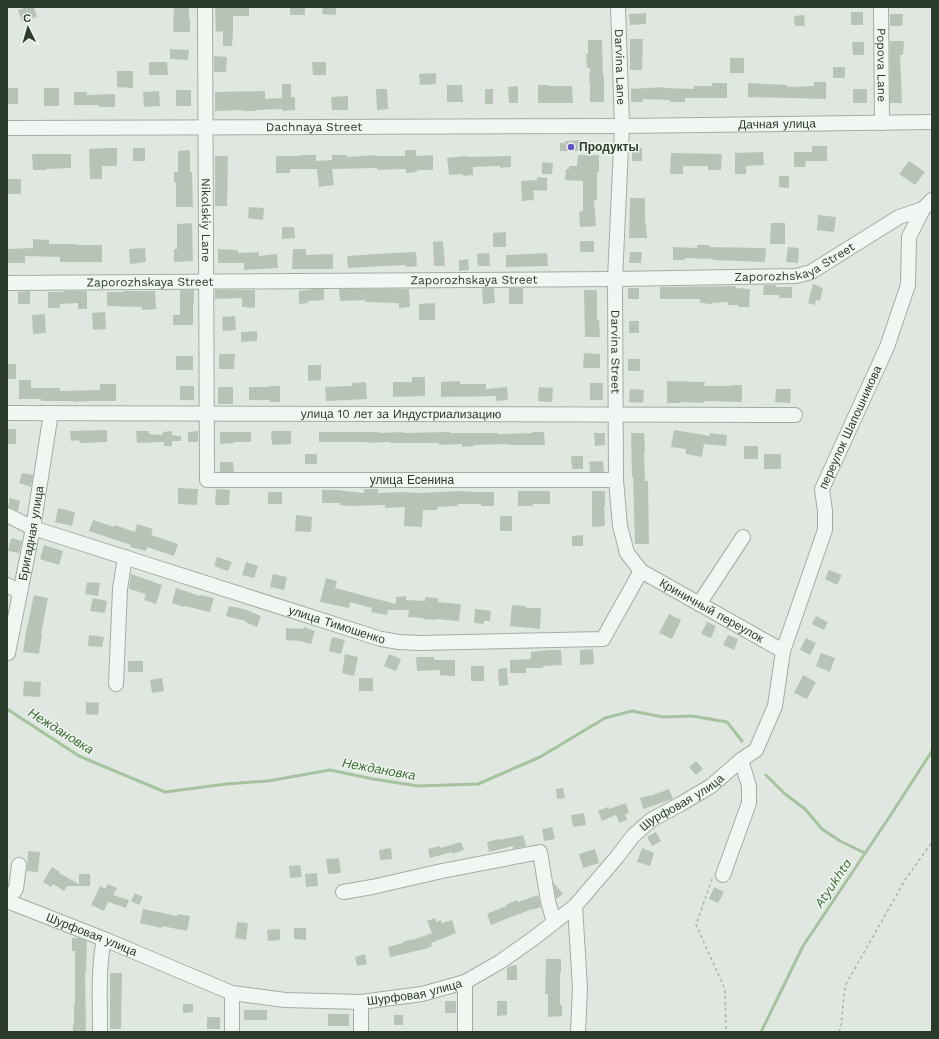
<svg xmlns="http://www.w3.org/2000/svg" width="939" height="1039" viewBox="0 0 939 1039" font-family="'Work Sans',sans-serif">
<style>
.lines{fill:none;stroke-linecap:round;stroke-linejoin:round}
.stream{stroke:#a4c39e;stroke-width:3}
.building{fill:#b8c3b7}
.minor-casing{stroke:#a2ada2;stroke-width:16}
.path{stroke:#aab3aa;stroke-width:1.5;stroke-dasharray:3 3;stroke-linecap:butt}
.minor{stroke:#f2f6f2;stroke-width:14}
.poi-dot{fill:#6551bf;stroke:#eff5ef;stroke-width:1.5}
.labels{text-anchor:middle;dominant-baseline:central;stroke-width:3;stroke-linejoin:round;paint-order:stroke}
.street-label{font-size:12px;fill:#2b3d2a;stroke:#eff5ef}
.poi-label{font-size:12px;font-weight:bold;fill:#2b3d2a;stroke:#eff5ef;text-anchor:start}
.water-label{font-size:13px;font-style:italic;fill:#3f6c39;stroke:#eff5ef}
</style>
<rect width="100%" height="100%" fill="#e0e7e0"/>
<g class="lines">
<path class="stream" d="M7,709L79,756L165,792L226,784L268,781L330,770L373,779L418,786L478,784L540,757L605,718L632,711L663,717L692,716L727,722L742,741
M766,775L785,794L805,809L822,829L840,841L865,853
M761,1032L803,946L892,813L932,751"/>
</g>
<path class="building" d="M27,7H34L37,17L22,22L18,10Z
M174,7H189V19H190V32H173Z
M215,7H249V16H233V31L232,46H223V31L216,32Z
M290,7H305V15H290Z
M323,7H336V15L322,14Z
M851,12H863V25H851Z
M646,13V24L630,25L629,14Z
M890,14H903L902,26H890Z
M804,15L805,26H795L794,16Z
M630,39H643L642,70H630Z
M588,40H602L603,76H604V102H590V82H589L590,68H587L586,54H588Z
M890,41H904L903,55H900L902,103H890Z
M852,42H864V55H853Z
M170,49L189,50L188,60L170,59Z
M214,56L227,57L226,72H214Z
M730,58H744V73H730Z
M149,62H167L168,75H149Z
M312,62H326V75H313Z
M833,67H845V78H833Z
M117,71H133V88L117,87Z
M436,73V84L420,85L419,74Z
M814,82H826V99L748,97V83L787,85V87L814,86Z
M712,83H727V98H685V102H670V100L643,99V102H631V89L663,87V88L694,89V86H712Z
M282,84H291V97H295V110L282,111V109L256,110V111H243V110L215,111V92L265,91V99L282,98Z
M447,85H462L463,102H447Z
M538,85H548V86H572L573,103H538Z
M518,86V103H509L508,87Z
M7,88H18V104H7Z
M44,88H59V106H44Z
M376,89H387L388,109L377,110Z
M485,89H493V104H485Z
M853,89H867V103H853Z
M176,90H191V106H176Z
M159,91L160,106L144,107L143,92Z
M74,92H87V95L115,94V107H99V105H74Z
M348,96V110H332L331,97Z
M582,140V151H560V143H565V141Z
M812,146H827V161H806L805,167H794V152H812Z
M109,148H117V166H102V179H90L89,149Z
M133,148H145V161H133Z
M632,148H642V161H632Z
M190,150V172H192L193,207H176V182L174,183V172H178V151Z
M405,150H416V156L433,155V170H417V172L406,173V169L377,170V168L332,169L334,185L319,187L317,169H290V173H276V156H301V155H316V161L332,160V155H347V157L375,155V156H405Z
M763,152L764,165L746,166V174H735V153Z
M671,153L722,154L721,170H708V166H683V174H670Z
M32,154H71V168L46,169V170H33Z
M578,155H599V172H597V200H594L596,226L580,227L579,212L583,211V181L565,180L566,169H569V166H577Z
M215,156H228L227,206H215Z
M467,156V157L511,156V167L500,168V166L473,167V175L463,176V174L449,175L447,158Z
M909,161L925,172L915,185L899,174Z
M542,162L553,163L552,174H542Z
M779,176H789V188L779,187Z
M537,177L547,178V191L533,190L534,200L522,201L521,181L537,180Z
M7,179H21V194H7Z
M630,198H645V223H646L647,238H629Z
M249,207L264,208L263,220L248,218Z
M818,215L836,217L834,232L817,230Z
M192,223L193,261L174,262V249H177V224Z
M771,223H785V244H770Z
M282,227H294L295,238L282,239Z
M506,232V247H493V233Z
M33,239L49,240V244H77V245H102V262H60V257L25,256V263H8V249L33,248Z
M443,241L445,266H434L433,242Z
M580,241H594V252H580Z
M697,245H710L709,247L766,248L765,262L713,260V259L685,258V260H673V247L697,248Z
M788,247L799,248L798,263L786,262Z
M145,248L146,262L130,264L129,249Z
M218,249L238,250V253L259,252V256L277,254L278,268L244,270V263H218Z
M293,249H306V255L333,254V269H292Z
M416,252L417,266L406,267V265L348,268L347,256L392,253Z
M630,252H642L641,263H629Z
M489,253L490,266H478L477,254Z
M547,253L548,266L506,267V255Z
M468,259L469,270L459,271V260Z
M813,284L823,288L820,301L816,300L815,305L808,303Z
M764,285H776V287H792V298H779V295H763Z
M736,286V288L750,289L749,307H738V305H728V302L712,303V304L700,303V299H660V287Z
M482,288H494L495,303L483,304Z
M509,288H523V304H509Z
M628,288H639V299H628Z
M314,289H324V300L308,301V303L299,304V291Z
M339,289H409L410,307L399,308V303L365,302V300L340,301Z
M180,290H194V303H193V325H173V315H180Z
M215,290H255V308L242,307V298L215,299Z
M584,290H597V320H599L600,337H585Z
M30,291V304H18V292Z
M63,291H87V309H78V303L60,304V308H48V292H63Z
M124,291H155L156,309L142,310V307L107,306V292H124Z
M435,303V320H419V304Z
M105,312L106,329L93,330L92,313Z
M45,314L46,333L33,334L32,315Z
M235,316L236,330L223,331L222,317Z
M629,321H639V333H629Z
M257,331V341L241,342V332Z
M584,353L600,354V368H583Z
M219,354H235L234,369H219Z
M176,356H193V370H176Z
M628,359H640V371H628Z
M7,364H16V379H7Z
M308,365H321V380L308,381Z
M412,377H425V396L393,397V382H412Z
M19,380H31V388H60V391L100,390V384H116V401H89L74,402L73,401H41V399H19Z
M460,381V384H486V389L507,387L508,400L496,401V396L441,397V382Z
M667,381L705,382L704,386H731V385H742V402L704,401V403L680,402V403H667Z
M366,382L367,399L326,401L325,387L352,386V383Z
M590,383H603V400H590Z
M180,386H194V400H180Z
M269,386H280V402H270V400H249V387H269Z
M218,387H233V404H218Z
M539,387L553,388L552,402L538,401Z
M630,389L644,390L643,403L629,402Z
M776,389H791L790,403L775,402Z
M7,429H16V444H7Z
M107,430V442L80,443L79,440L71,441L70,431Z
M674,430L710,436V433L727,435L726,446L704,444L702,457L686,454V449L671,447Z
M136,431H149V434L163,435V432L172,431V435L181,436V441H172V446H164V442L137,443Z
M198,431V442H188V432Z
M271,431H291V444L272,445Z
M220,432H251V442H234L235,443L220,444Z
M319,432H379V433L403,432V433L450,432V433H498V434L533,433V432H544L545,445H509V444L474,445V446L462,447V444L439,445V443H390V442L367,443V442H319Z
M594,433H605V445L595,446Z
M631,433H644L645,451H644L645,481H648L649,544H635L633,477H632Z
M744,446H758V459H744Z
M305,454H317V464H305Z
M764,454H781V469H764Z
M571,456H583V469H572Z
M603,461L604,472H590L589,462Z
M220,462H233L234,472H220Z
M22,473L33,475L31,487L19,483Z
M178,488L198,489L197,505L178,504Z
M216,489L230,490L229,505H215Z
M364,489H378V493L403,492L420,493L457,491L476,492H475H494V506H481V504H457L458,506L437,507V510H423L422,527L404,526L405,507L385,508V505L350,506L340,505V503H322V490H336L364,493Z
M518,491H550V504H533V506H518Z
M592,491H605V506H604L605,526L592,527Z
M268,492H282V504H268Z
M10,498L20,501L18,511L8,507Z
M58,508L75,512L72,526L55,522Z
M296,515L312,517L311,532L295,531Z
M500,516H512V531H500Z
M93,520L114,527L115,525L135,532L137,524L153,529L151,535L178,544L174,556L147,547L146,551L130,547L131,545L89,531Z
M583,535V546H572V536Z
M11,538L22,541L19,553L8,551Z
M44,545L63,551L59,565L40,559Z
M217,557L232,562L228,571L214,566Z
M246,562L258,566L254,578L242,575Z
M829,570L842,575L837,585L825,579Z
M131,574L162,585L156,604L144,600L146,594L129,589Z
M273,574L287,577L284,590L270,587Z
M326,578L337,581L335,588L396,604V597L406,596V600L425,601V597L438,598V602L461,604L459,621L436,619V620L423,619V618L408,617L409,610H388L387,615L371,612L372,608L350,602L349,608L320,602Z
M87,582L100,583L98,596L85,594Z
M176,588L200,596L201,595L214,598L210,612L185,606L184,607L172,603Z
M34,595L48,598L41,634H42L39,654L23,652L26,632Z
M93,598L107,601L105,613L90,611Z
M512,605L526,606V608H541L540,629L510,626Z
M229,606L244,609L261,616L257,627L245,622L246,621L226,616Z
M475,609L491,611L490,621H484V624L474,623Z
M669,614L681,620L672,639L659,633Z
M816,616L828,622L824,630L812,624Z
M707,622L716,626L711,638L701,634Z
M304,627L315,631L311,644L300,641L286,640V628L303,629Z
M89,635L104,637L102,647L88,646Z
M728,635L738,639L734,650L723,645Z
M332,637L345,640L341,654L329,651Z
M806,638L816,643L810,655L800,650Z
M593,649L594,664L580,665V650Z
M549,650H561L562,665L543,666V668H526V673H510V660L531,659V652Z
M821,653L835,658L830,672L816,666Z
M345,654L358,657L354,676L342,673Z
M389,654L401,659L396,671L384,666Z
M416,657H434V660H455V676L440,675V670L417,671Z
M128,661H143V672H128Z
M471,666H484V681H471Z
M507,668L508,685L499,686L498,669Z
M803,675L816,682L807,699L794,693Z
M162,678L164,691L152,693L150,680Z
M359,678H373V691H359Z
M24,681L41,682L40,697L23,696Z
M86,702L99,703L98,715L86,714Z
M696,761L703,769L696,775L689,767Z
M563,788L565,798L557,799L556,789Z
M669,789L673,799L643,809L640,798L650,795V796Z
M626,803L629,813L625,814L627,820L619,823L616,815L602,821L598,811L608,807L609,809Z
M584,813L586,825L573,827L571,815Z
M552,827L555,839L544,841L542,829Z
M656,832L661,841L652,846L647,837Z
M523,835L526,846L513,849V846L489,852L487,842L499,839V840Z
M461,842L464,850L452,854V852L430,858L428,849L440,846V848Z
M391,848L392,859L380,860L379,850Z
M642,848L654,853L650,866L637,862Z
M595,849L599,863L583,868L579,854Z
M28,851L40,852L38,872L27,871Z
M339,858L341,873L328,874L326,859Z
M300,865L302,877L290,878L289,866Z
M52,867L60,872L59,873L79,884V874H90V886H67L64,891L53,884L51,887L43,882Z
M317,873L318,886L306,887L305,874Z
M553,882L563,894L556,899Z
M108,884L117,888L113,895L129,900L126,908L108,902L104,911L91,905L100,886L105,889Z
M714,887L724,892L718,903L709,899Z
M135,893L143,897L139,905L131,901Z
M538,895L541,907L532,910V909L491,925L487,914L506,906V905L517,900L518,902Z
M143,909L177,916L178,914L190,916L187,931L162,926V928L140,923Z
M435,918L436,922L441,920L442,923L452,920L456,933L431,943L432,946L425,949L390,957L388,947L403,943V942L413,939V940L432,933L427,921Z
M237,922L248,923L246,940L235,938Z
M294,928H306V940L294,939Z
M280,929V940L268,941L267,930Z
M72,938H79L87,941L86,972H85L86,1032H73V1024H74V1004H75V951H72Z
M365,954L367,964L357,966L355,957Z
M546,959H561V973H560V1005H562V1016L548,1017V994H545Z
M517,965V980H507V968L510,966Z
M110,973H122L121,1029H110Z
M445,1001H456V1013H445Z
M497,1001H507V1015L497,1016Z
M183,1004H193V1012L183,1013Z
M244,1010H267V1020H244Z
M328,1014H349V1026H328Z
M394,1015H403V1025H394Z
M207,1017H220V1029H207Z"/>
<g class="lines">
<defs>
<g id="minor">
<path id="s1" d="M205,7L207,480H616"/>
<path id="s2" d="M618,7L622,126L615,279L616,480L620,526L627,553L641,571L783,651"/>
<path id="s3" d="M881,7L882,123"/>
<path id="s4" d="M7,128L622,126L932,122"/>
<path id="s5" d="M7,283L615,279L796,276L811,272L899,217L923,209"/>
<path id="s6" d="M7,413L795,415"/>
<path id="s7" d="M7,515L33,528L381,639L399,642L419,643L603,639L641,571"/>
<path d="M7,585L20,592"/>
<path d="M699,604L743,537"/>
<path id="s8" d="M8,653L33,528L51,413"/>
<path d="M116,684L120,589L125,557"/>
<path d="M723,875L749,803V786L741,760"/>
<path d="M343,892L372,887L442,871L540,852L548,901L554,922"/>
<path d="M7,900L16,889L19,865"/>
<path id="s9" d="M7,901L104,939L232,993L285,1000L361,1002L422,994L465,982L500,962L534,938L575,906L617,857L633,836L651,820L679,805L711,786L741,760L756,750L775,706L783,651L825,530V511L822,489L887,347L908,285L909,237L923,209L932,200"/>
<path d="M575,906L580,988L578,1032"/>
<path d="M465,982V1032"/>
<path d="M100,1032C100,1001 98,969 104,939"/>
<path d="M232,1032V993"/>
<path d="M361,1032V1002"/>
</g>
</defs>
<use href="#minor" class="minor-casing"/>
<path class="path" d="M712,879L696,925L725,989L726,1032
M839,1032L841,1026L845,986L905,880L932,842"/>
<use href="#minor" class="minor"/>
</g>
<circle class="poi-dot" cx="571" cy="147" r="4"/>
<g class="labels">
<g class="street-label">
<text stroke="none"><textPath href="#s3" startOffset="58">Popova Lane</textPath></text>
<text stroke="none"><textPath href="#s2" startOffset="60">Darvina Lane</textPath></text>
<text stroke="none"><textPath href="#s4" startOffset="770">Дачная улица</textPath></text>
<text stroke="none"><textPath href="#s4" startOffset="307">Dachnaya Street</textPath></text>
<text stroke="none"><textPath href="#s1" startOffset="213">Nikolskiy Lane</textPath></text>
<text stroke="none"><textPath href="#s5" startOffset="791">Zaporozhskaya Street</textPath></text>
<text stroke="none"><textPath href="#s5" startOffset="467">Zaporozhskaya Street</textPath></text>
<text stroke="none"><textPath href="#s5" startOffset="143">Zaporozhskaya Street</textPath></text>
<text stroke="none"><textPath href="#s2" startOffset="345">Darvina Street</textPath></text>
<text stroke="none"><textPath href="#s6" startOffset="394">улица 10 лет за Индустриализацию</textPath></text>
<text stroke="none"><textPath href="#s9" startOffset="1195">переулок Шапошникова</textPath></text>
<text stroke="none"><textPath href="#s1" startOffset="678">улица Есенина</textPath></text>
<text stroke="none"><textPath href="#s8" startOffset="122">Бригадная улица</textPath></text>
<text stroke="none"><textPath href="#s2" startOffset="651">Криничный переулок</textPath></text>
<text stroke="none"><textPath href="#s7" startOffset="348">улица Тимошенко</textPath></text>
<text stroke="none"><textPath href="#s9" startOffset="763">Шурфовая улица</textPath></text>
<text stroke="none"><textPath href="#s9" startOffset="91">Шурфовая улица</textPath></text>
<text stroke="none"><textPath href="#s9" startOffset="427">Шурфовая улица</textPath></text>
</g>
<g class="poi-label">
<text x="579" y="147">Продукты</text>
</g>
<g class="water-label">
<text transform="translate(61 731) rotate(32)">Неждановка</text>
<text transform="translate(379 769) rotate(10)">Неждановка</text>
<text transform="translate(833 883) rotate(-56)">Atyukhta</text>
</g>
</g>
<rect width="939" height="1039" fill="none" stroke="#2b3d2a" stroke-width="16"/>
<g transform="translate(28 28) rotate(355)" stroke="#eff5ef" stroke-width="3" paint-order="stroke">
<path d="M0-3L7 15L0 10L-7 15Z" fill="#2b3d2a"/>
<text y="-6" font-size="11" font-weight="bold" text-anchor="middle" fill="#2b3d2a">С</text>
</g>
</svg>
